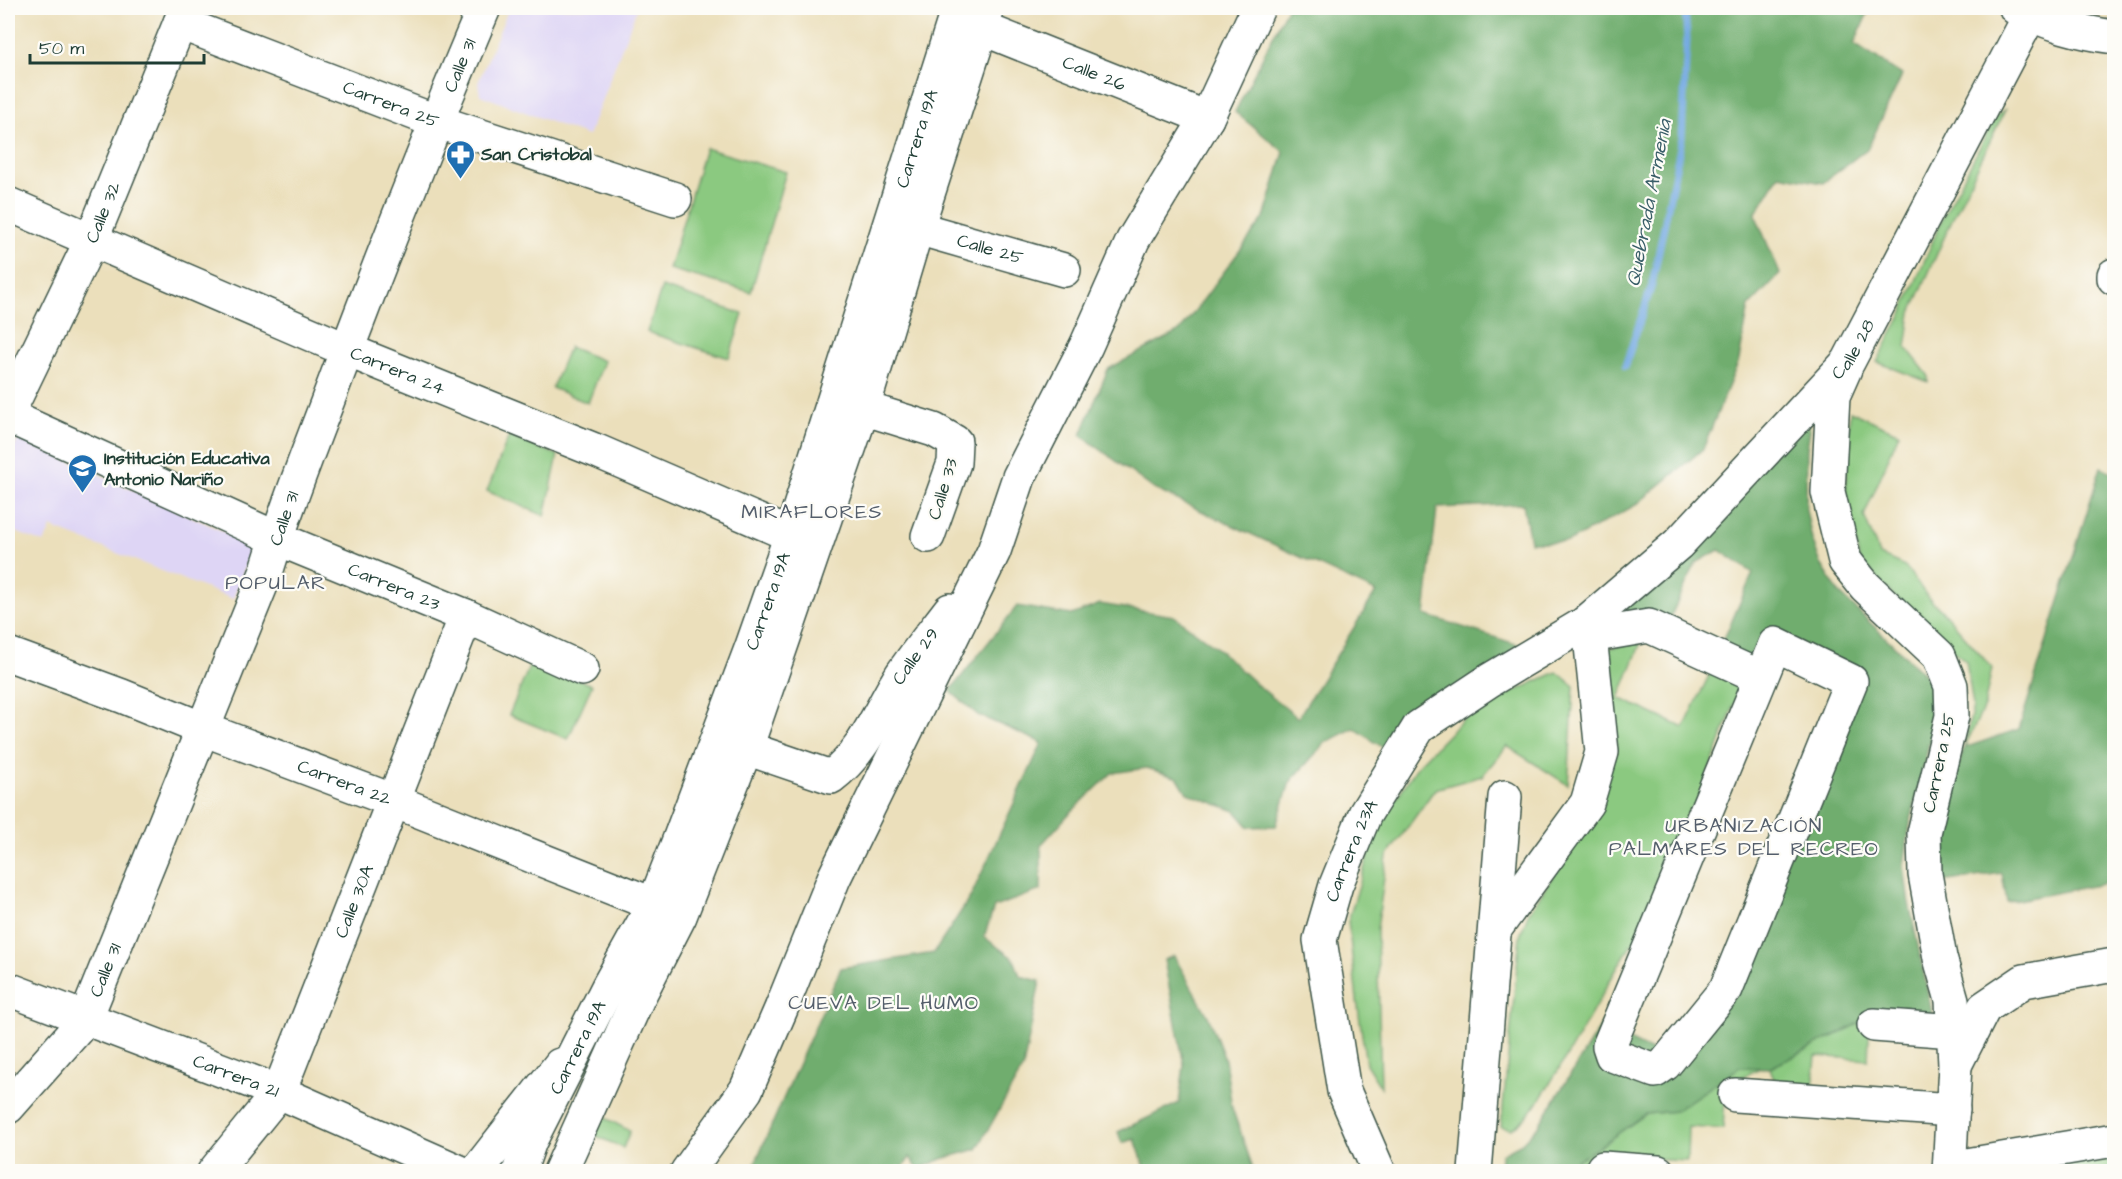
<svg xmlns="http://www.w3.org/2000/svg" width="2122" height="1179" viewBox="0 0 2122 1179" font-family="'Architects Daughter',sans-serif">
<style>
.built{fill:#ded5f5}
.green{fill:#8bc980;stroke:#55835a;stroke-width:1.5}
.forest{fill:#70ad6e;stroke:#487551;stroke-width:1.5}
.lines{fill:none;stroke-linecap:round;stroke-linejoin:round}
.stream{stroke:#74aae2;stroke-width:7}
.minor-casing{stroke:#3e5548;stroke-width:36}
.major-casing{stroke:#3e5548;stroke-width:36}
.minor{stroke:#fff;stroke-width:33}
.major{stroke:#fff;stroke-width:33}
.labels{text-anchor:middle;dominant-baseline:central;stroke-width:4.5;stroke-linejoin:round;paint-order:stroke}
.street-label{font-size:18px;fill:#1f3d34;stroke:#fdfcf7}
.poi-label{font-size:18px;font-weight:bold;fill:#1f3d34;stroke:#fdfcf7;text-anchor:start}
.water-label{font-size:20px;font-style:italic;fill:#395e68;stroke:#fdfcf7}
.neighbourhood-label{font-size:20px;letter-spacing:1.5px;fill:#545e6b;stroke:#fdfcf7}
</style>
<rect width="100%" height="100%" fill="#fdfcf7"/>
<filter id="ink" filterUnits="userSpaceOnUse"><feTurbulence type="fractalNoise" baseFrequency=".0167" numOctaves="2"/><feDisplacementMap in="SourceGraphic" scale="12" xChannelSelector="R" yChannelSelector="G"/><feConvolveMatrix kernelMatrix="1 2 1 2 8 2 1 2 1" color-interpolation-filters="sRGB"/></filter>
<filter id="wash" filterUnits="userSpaceOnUse"><feTurbulence type="fractalNoise" baseFrequency=".008" numOctaves="4" result="noise"/><feDisplacementMap in="SourceGraphic" scale="24" xChannelSelector="R" yChannelSelector="G"/><feGaussianBlur stdDeviation="1.35" result="paint"/><feColorMatrix in="noise" values="0 0 0 0 0 0 0 0 0 0 0 0 0 0 0 0 0 1.4 0 .05"/><feComposite in="paint" operator="in"/></filter>
<g filter="url(#wash)">
<rect width="100%" height="100%" fill="#ebdfbb"/>
<path class="built" d="M509,8H637L588,136L480,95L478,83Z
M19,438L253,545L233,599L51,527L44,543L8,529V458Z"/>
<path class="green" d="M2005,110L1951,222L1911,313L1906,347L1928,375V382L1877,362L1901,316L1943,217L1996,116Z
M705,148L786,172L751,292L669,269Z
M662,287L743,314L729,358L647,332Z
M569,347L604,361L588,403L552,388Z
M1850,411L1899,433L1864,516L1880,555L1905,566L1927,596L1947,616L1992,668L1984,707L1964,748L1973,706L1966,661L1925,629L1859,559L1846,491Z
M509,436L558,455L545,516L487,491Z
M1642,640L1619,698L1684,728L1713,667L1744,679L1645,941L1631,945C1605,987 1583,1031 1557,1072C1543,1094 1533,1115 1511,1129L1501,1127L1520,936L1528,914L1573,845L1616,752V730L1613,703L1602,650Z
M532,660L592,685L568,739L509,715Z
M1557,672L1574,686L1568,785L1507,746L1482,776L1435,789L1387,856L1377,929L1381,1088L1366,1064L1357,1000L1348,921L1377,827L1419,764L1471,711Z
M1870,1018L1868,1060L1816,1056L1813,1089L1776,1086L1770,1068Z
M1740,1067H1762L1726,1085L1723,1129L1688,1127L1687,1161L1600,1157L1598,1171L1563,1172L1564,1168L1594,1150L1646,1114L1675,1111Z
M598,1114L630,1131L623,1148L590,1133Z
M2114,1156V1171H2068L2059,1160Z"/>
<path class="forest" d="M1287,8H1865L1869,10L1854,44L1902,75L1868,148L1823,183L1779,175L1755,214L1780,274L1749,306L1739,360L1703,449L1636,505L1568,542H1530L1523,504L1437,508L1425,615L1519,645L1391,753L1354,728L1326,742L1290,782L1276,826L1249,827L1235,811L1187,793L1178,778L1147,768L1112,773L1068,815L1041,845V890L994,907L984,937L1014,959L1020,976L1040,981L1023,1068L977,1149L942,1159L918,1169L910,1157L901,1171L751,1172L841,968L934,953L971,896L1042,743L978,715L950,691L1017,606L1072,615L1100,604L1174,616L1216,647L1256,684L1298,718L1376,592L1154,489L1081,435L1108,369L1180,331L1264,218L1284,152L1235,112Z
M1807,419L1810,429L1807,449L1806,510L1812,539L1821,564L1839,593L1926,676L1935,698L1937,710L1910,824L1904,865L1908,898L1932,1013L1870,1018L1770,1068L1740,1067L1675,1111L1646,1114L1594,1150L1564,1168L1563,1171L1500,1172L1501,1154L1522,1143L1539,1125L1607,1016L1617,1034L1649,1050L1666,1055L1687,1044L1859,684L1719,650L1753,573L1719,550L1696,563L1666,626L1609,625Z
M2101,467L2114,473V882L2007,902L2002,873L1942,882L1940,846L1949,796L1964,748L2019,729Z
M1174,956L1208,1016L1225,1060L1232,1108L1254,1171H1146L1135,1139L1122,1143L1118,1132L1179,1103L1184,1065L1164,960Z"/>
<g class="lines">
<path class="stream" d="M1625,366L1652,285L1682,138L1687,39L1685,8"/>
</g>
</g>
<g filter="url(#ink)">
<g class="lines">
<defs>
<g id="minor">
<path d="M2016,8C2049,24 2078,32 2114,37"/>
<path id="s1" d="M180,23L435,121L675,199"/>
<path id="s2" d="M981,28L1207,118"/>
<path id="s3" d="M8,204L347,350L597,451L791,535"/>
<path id="s4" d="M917,228L1064,270"/>
<path d="M2114,275V278"/>
<path d="M1845,369L1833,396L1828,492L1845,561L1865,586L1939,656L1951,686L1952,716L1924,833L1925,874L1940,958L1952,1000L1955,1065L1949,1172"/>
<path d="M863,408L934,430L955,442L954,463L928,536"/>
<path id="s5" d="M8,413L91,241L186,8"/>
<path id="s6" d="M8,416L276,538L466,616L582,669"/>
<path d="M1590,636L1649,626L1760,677"/>
<path d="M1775,644L1851,681L1726,989L1665,1064L1655,1071L1612,1055L1609,1046Z"/>
<path id="s7" d="M8,654L122,696L203,729L394,801L680,915"/>
<path id="s8" d="M746,748L831,777C866,751 879,710 902,674C917,652 934,631 950,610"/>
<path d="M1495,929L1587,803L1602,752L1590,636L1584,624"/>
<path id="s9" d="M8,989L279,1092L460,1172"/>
<path d="M1874,1025L1954,1031"/>
<path d="M1956,1063L1984,1008L2024,981L2114,965"/>
<path d="M1735,1095L1953,1110"/>
<path id="s10" d="M8,1107L85,1020L266,573C286,506 313,441 337,376C384,252 432,129 484,8"/>
<path d="M1603,1168L1658,1172"/>
<path d="M1949,1168L2114,1140"/>
<path id="s11" d="M214,1172L279,1092L466,616"/>
<path d="M476,1172L560,1065"/>
<path d="M687,1172L746,1090L781,1009L834,878L994,551L1019,477L1086,346L1133,240L1207,118L1258,8"/>
<path id="s12" d="M1379,1172L1344,1091L1320,940L1336,885L1365,814L1419,727L1490,680L1584,624L1678,544L1848,362L2030,15V8"/>
<path d="M1475,1172L1505,797"/>
</g>
<g id="major">
<path id="s13" d="M519,1172L530,1141L609,985L654,904L679,840L752,646L791,535L958,8"/>
<path d="M560,1172L638,998L680,916L746,748L863,408L917,228L988,8"/>
</g>
</defs>
<use href="#minor" class="minor-casing"/>
<use href="#major" class="major-casing"/>
<use href="#minor" class="minor"/>
<use href="#major" class="major"/>
</g>
</g>
<defs>
<symbol id="pharmacy-pin" viewBox="-11 -11 22 30"><path d="M0 17L-7.5 6A9.5 9.5 0 1 1 7.5 6Z" fill="#1f6fb2" stroke="#fdfcf7"/><path d="M-2-6h4v4h4v4h-4v4h-4v-4h-4v-4h4Z" fill="#fff"/></symbol>
<symbol id="school-pin" viewBox="-11 -11 22 30"><path d="M0 17L-7.5 6A9.5 9.5 0 1 1 7.5 6Z" fill="#1f6fb2" stroke="#fdfcf7"/><path d="M0-5L7-2L0 1L-7-2ZM-4 1L0 2.5L4 1V4Q0 6-4 4Z" fill="#fff"/></symbol>
</defs>
<g fill-rule="evenodd">
<use href="#pharmacy-pin" x="444" y="138" width="33" height="45"/>
<use href="#school-pin" x="66" y="452" width="33" height="45"/>
</g>
<g class="labels">
<g class="street-label">
<text stroke="none"><textPath href="#s10" startOffset="1142">Calle 31</textPath></text>
<text stroke="none"><textPath href="#s2" startOffset="122">Calle 26</textPath></text>
<text stroke="none"><textPath href="#s1" startOffset="226">Carrera 25</textPath></text>
<text stroke="none"><textPath href="#s13" startOffset="1110">Carrera 19A</textPath></text>
<text stroke="none"><textPath href="#s5" startOffset="222">Calle 32</textPath></text>
<text stroke="none"><textPath href="#s4" startOffset="76">Calle 25</textPath></text>
<text stroke="none"><textPath href="#s12" startOffset="1058">Calle 28</textPath></text>
<text stroke="none"><textPath href="#s3" startOffset="424">Carrera 24</textPath></text>
<text transform="translate(943 489) rotate(-73)">Calle 33</text>
<text stroke="none"><textPath href="#s10" startOffset="656">Calle 31</textPath></text>
<text stroke="none"><textPath href="#s6" startOffset="422">Carrera 23</textPath></text>
<text stroke="none"><textPath href="#s13" startOffset="624">Carrera 19A</textPath></text>
<text stroke="none"><textPath href="#s8" startOffset="238">Calle 29</textPath></text>
<text transform="translate(1939 763) rotate(-78)">Carrera 25</text>
<text stroke="none"><textPath href="#s7" startOffset="360">Carrera 22</textPath></text>
<text stroke="none"><textPath href="#s12" startOffset="336">Carrera 23A</textPath></text>
<text stroke="none"><textPath href="#s11" startOffset="308">Calle 30A</textPath></text>
<text stroke="none"><textPath href="#s10" startOffset="170">Calle 31</textPath></text>
<text stroke="none"><textPath href="#s13" startOffset="138">Carrera 19A</textPath></text>
<text stroke="none"><textPath href="#s9" startOffset="244">Carrera 21</textPath></text>
</g>
<g class="poi-label">
<text x="481" y="154">San Cristobal</text>
<text x="104" y="458">Institución Educativa<tspan x="104" dy="21">Antonio Nariño</tspan></text>
</g>
<g class="water-label">
<text transform="translate(1649 203) rotate(-79)">Quebrada Armenia</text>
</g>
<g class="neighbourhood-label">
<text x="812" y="512">MIRAFLORES</text>
<text x="276" y="583">POPULAR</text>
<text x="1744" y="826">URBANIZACIÓN<tspan x="1744" dy="23">PALMARES DEL RECREO</tspan></text>
<text x="884" y="1003">CUEVA DEL HUMO</text>
</g>
</g>
<rect width="2122" height="1179" fill="none" stroke="#fdfcf7" stroke-width="30"/>
<path d="M30 54v9h174v-9" fill="none" stroke="#1f3d34" stroke-width="3"/>
<text x="39" y="54" font-size="18" fill="#1f3d34" stroke="#fdfcf7" stroke-width="4.5" paint-order="stroke">50 m</text>
</svg>
